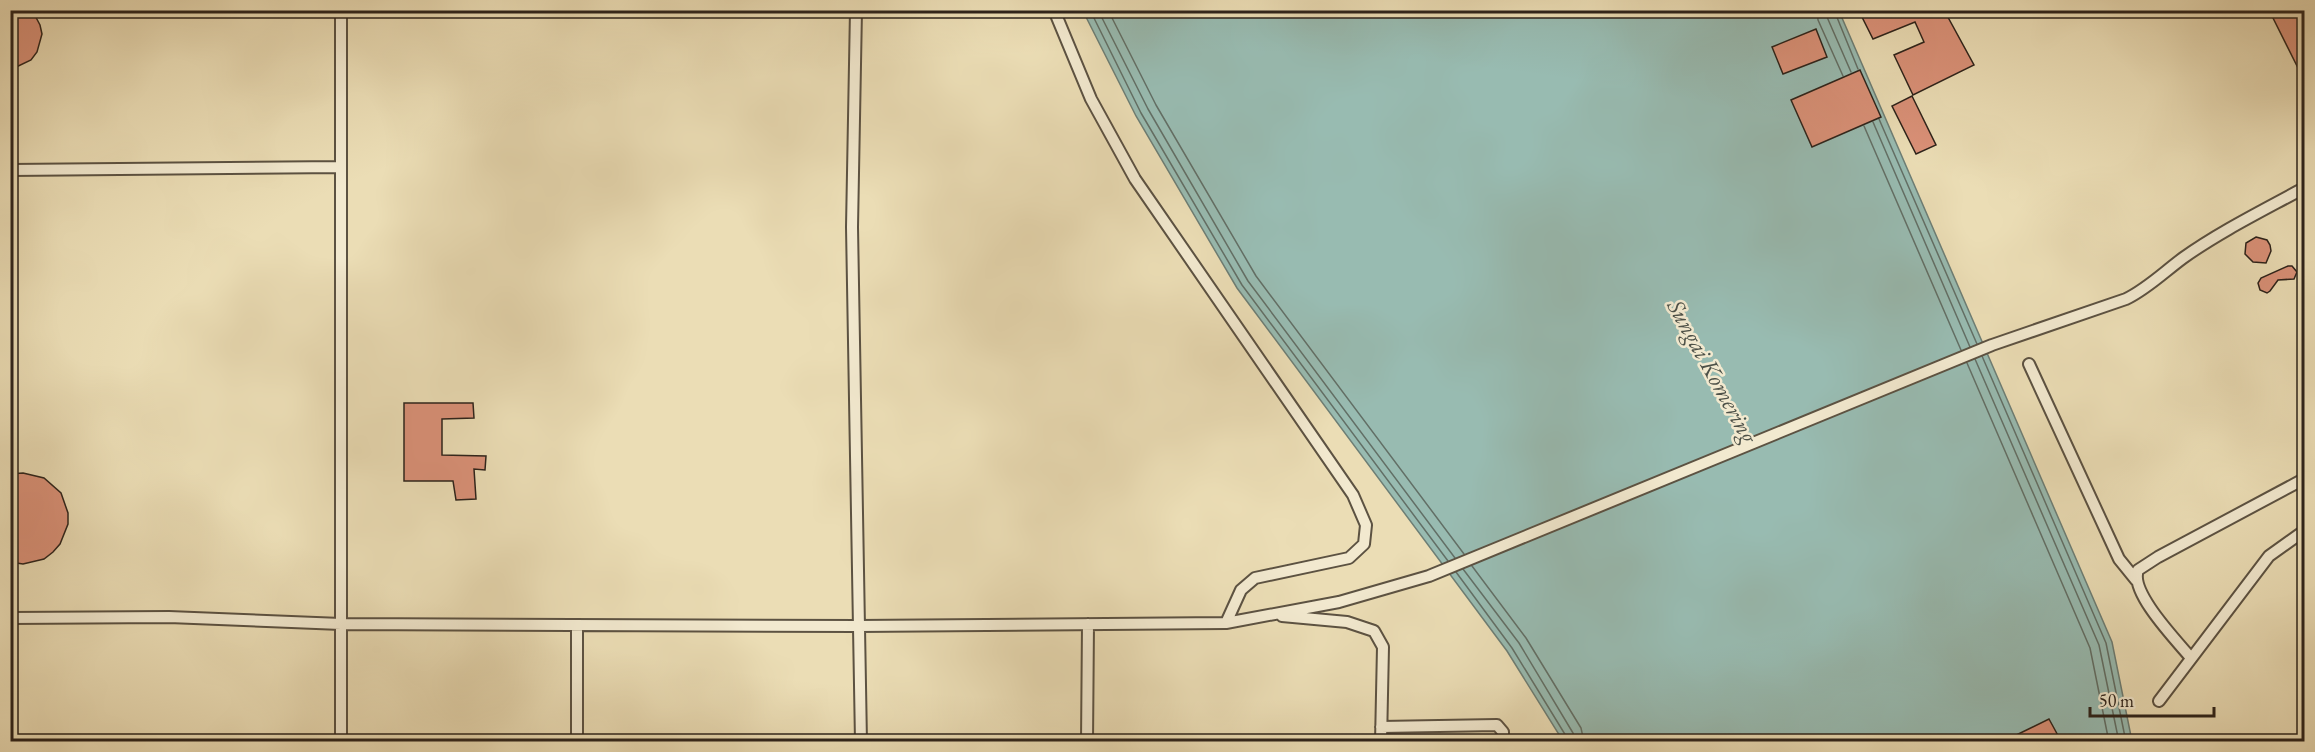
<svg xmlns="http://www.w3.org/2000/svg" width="2315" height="752" viewBox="0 0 2315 752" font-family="'EB Garamond',serif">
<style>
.water{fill:#98bbb1;stroke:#6d7e75;stroke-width:1.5}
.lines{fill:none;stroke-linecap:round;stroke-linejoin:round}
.shore{stroke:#626f66;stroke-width:1.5}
.building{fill:#da9178;stroke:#2d231b;stroke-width:1.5}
.lane-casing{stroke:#5c5242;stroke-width:14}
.lane{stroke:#f2e9cf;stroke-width:10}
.labels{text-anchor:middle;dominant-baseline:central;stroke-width:5;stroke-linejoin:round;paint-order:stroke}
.water-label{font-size:24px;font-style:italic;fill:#4d5148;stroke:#f2e9cf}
</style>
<rect width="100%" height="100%" fill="#ebddb5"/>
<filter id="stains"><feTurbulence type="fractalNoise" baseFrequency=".00333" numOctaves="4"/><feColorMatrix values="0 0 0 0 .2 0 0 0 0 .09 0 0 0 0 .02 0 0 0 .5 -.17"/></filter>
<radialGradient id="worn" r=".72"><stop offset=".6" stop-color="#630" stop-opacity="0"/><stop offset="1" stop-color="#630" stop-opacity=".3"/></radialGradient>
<path class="water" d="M1083,11H1839L2112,642L2132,741H1563L1507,651L1237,288L1136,116Z"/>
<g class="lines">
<path class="shore" d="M1090,10L1141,113L1242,285L1448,561
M1098,10L1148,109L1248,281L1455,558
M1108,10L1156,105L1256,276L1464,554
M1817,10L1818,20L1843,76
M1826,10L1827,17L1851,72
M1834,10L1858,69
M1879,119L1977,344
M1873,122L1970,347
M1864,126L1961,350
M1982,356L2106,643L2126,742
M1975,359L2099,645L2119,742
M1967,363L2090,648L2109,742
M1472,566L1526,638L1581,728L1584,742
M1463,569L1519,643L1573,733L1575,742
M1456,572L1512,648L1566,736L1567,742"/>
</g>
<path class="building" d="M10,10H32L40,25L42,34L37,52L31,60L10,70Z
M1871,10H1944L1974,65L1913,95L1894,55L1924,42L1915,22L1873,39L1861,15Z
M2269,10H2304V80Z
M1816,29L1827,57L1783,74L1772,47Z
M1860,70L1881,117L1812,147L1791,100Z
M1912,96L1936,145L1916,154L1892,106Z
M2256,237L2267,240L2270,245L2271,251L2266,263L2253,262L2245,254L2246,243Z
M2288,266H2292L2297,272L2294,279L2278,280L2270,291L2267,293L2260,290L2258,283L2261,278Z
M404,403H473L474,418L442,419V455L486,456L485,470L474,469L476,499L456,500L453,481H404Z
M23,473L44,478L61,493L68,513V524L60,544L53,552L44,559L23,564L10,562V474Z
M2049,719L2061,741H2004Z"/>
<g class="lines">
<defs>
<path id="lane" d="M341,10V742
M856,10L852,227L861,742
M1054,10L1091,99L1135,179L1353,495L1366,525L1364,544L1349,558L1255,578L1241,590L1226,623
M10,170L341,167
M2029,364L2119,559L2136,580
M1282,616L1347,622L1374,631L1383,647L1381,742
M10,618L169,617L341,624L858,626L1226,623L1339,602L1429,576L1992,345L2126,299C2147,289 2164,272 2183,258C2221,231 2264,210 2304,188
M577,625V742
M2191,658C2177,641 2129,592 2138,570L2158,557L2304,479
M2159,701L2269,556L2304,531
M1381,727L1497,725L1503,732V742
M1087,742L1088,624"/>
</defs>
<use href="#lane" class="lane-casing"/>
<use href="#lane" class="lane"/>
</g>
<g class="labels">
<g class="water-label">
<text transform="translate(1713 371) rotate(61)">Sungai Komering</text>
</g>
</g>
<rect width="2315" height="752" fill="none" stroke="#ebddb5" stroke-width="36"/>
<rect x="12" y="12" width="2291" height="728" fill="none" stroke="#2d231b" stroke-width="3"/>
<rect x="18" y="18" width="2279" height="716" fill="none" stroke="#2d231b" stroke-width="1.5"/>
<path d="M2090 707v9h124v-9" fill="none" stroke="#2d231b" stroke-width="3"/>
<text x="2099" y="707" font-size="18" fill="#2d231b" stroke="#f2e9cf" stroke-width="4.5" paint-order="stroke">50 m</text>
<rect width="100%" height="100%" filter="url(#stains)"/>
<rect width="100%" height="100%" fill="url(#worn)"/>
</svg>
